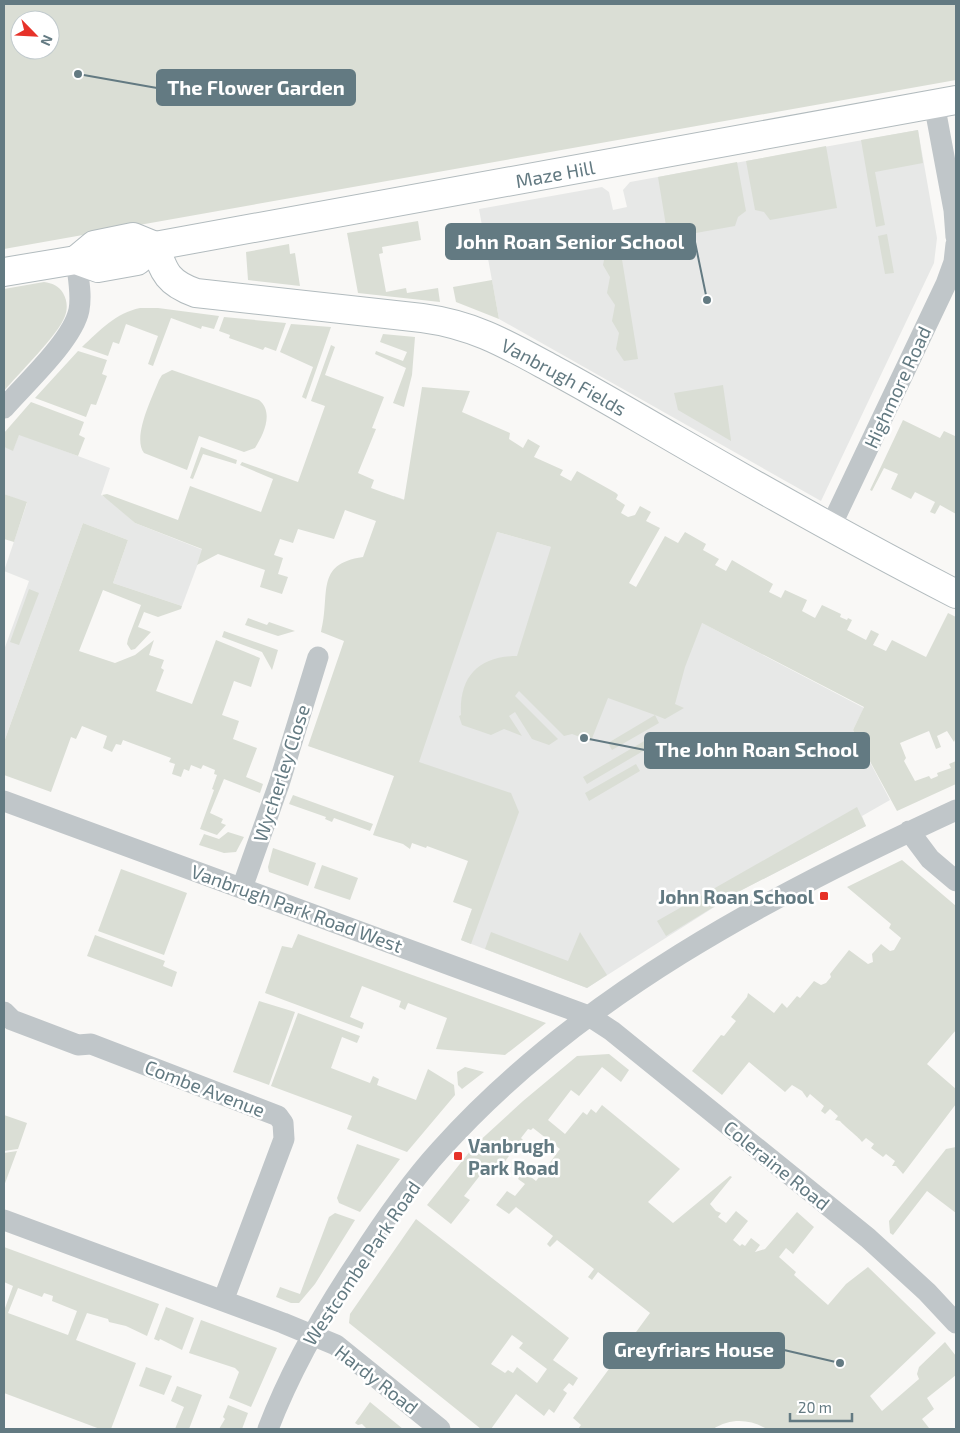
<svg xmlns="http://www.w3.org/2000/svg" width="960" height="1433" viewBox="0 0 960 1433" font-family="'Exo 2',sans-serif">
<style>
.built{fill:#e7e8e7}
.green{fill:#daded5;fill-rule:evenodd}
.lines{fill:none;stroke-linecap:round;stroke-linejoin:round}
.secondary-casing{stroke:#b2bbbe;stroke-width:30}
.street{stroke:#c0c6c9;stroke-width:21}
.secondary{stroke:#fff;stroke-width:28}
.poi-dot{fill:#e63229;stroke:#fff;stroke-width:2}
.labels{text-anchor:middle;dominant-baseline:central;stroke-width:5;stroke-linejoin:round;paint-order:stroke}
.street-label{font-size:19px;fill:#637a82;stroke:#fff}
.poi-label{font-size:19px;font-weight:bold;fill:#637a82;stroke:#fff;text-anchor:end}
.leader{fill:none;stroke:#637a82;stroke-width:2}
.callout-dot{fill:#637a82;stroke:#fff;stroke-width:2}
.callout{fill:#637a82;stroke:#637a82;stroke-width:2}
.callout-label{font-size:20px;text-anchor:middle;font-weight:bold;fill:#fff}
</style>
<rect width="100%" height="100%" fill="#f9f8f6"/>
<path class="built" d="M918,130L937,238L934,263L821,501L499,319L479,209L602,187L609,192L613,210L627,207L623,190L630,182Z
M19,434L110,468L101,495L107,498L135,523L203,550L182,606L113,583L128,540L83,523L4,742V650L29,581L4,571L27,503L4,494V447L13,450Z
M394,496L497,532L551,547L687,615L864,708L853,730L890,800L862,816L866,826L738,892L587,988L461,940L497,839L431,788L309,746Z"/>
<path class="green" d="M4,4H956V80L4,249ZM20,20H50V50H20Z
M918,130L923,163L875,172L885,225L876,227L861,140Z
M826,146L837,208L770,220L764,212L755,210L746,161Z
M737,162L746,211L738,217L735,226L668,238L658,177Z
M418,221L421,240L382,247L383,253L379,254L386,292L406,288L407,293L438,288L440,302L358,293L347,233Z
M887,234L894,273L885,274L878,236Z
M289,244L290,254L295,253L300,286L248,280L246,252Z
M620,247L638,359L624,361L616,349L619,333L612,321L615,305L607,293L610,277L603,265L606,250Z
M492,280L499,319L456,302L453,287Z
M44,282C52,283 59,286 63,293C67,300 68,308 65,316C59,334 18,374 4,391V289Z
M140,308H158L219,316L214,329L202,326L201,329L171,318L153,366L148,364L158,336L126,324L119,344L113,342L108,356L82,347C100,330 116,313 140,308Z
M224,317L286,323L276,351L265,347L263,350L229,338L230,335L219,331Z
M291,324L331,327L306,399L302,397L313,367L280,352Z
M383,334L415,337L412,375L404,407L393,403L406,368L375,354L376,351L403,361L407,352L380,342Z
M331,345L335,347L325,375L384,397L372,428L376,429L358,473L374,480L371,488L404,500L422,387L470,391L462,412L510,433L509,439L523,448L528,439L540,446L534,457L563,470L560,475L571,481L577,471L616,493L618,495L616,499L625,505L621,513L628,517L635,515L640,506L651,512L646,521L660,528L629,583L636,587L665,536L678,543L685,532L706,544L703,550L719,559L715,565L726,571L732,560L773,584L769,592L781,598L785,590L807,600L802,611L815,618L822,605L841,614L840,617L847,620L848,618L852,620L847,630L866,640L871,630L879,634L873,645L886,651L892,640L926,657L948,613L956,617V737L954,742L947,731L937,736L941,747L936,749L929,731L900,743L906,758L904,761L915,781L929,776L931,779L938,776L937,773L951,768L949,764L956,761V784L897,811L853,730L864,707L702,623L685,667L675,704L684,708L665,719L655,715L659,723L612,750L608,743L655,715L608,698L591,741L572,734L564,736L519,691L515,696L558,739L549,745L532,739L515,712L509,716L522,736L504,729L491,735L462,725L459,716L461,715C459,676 479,656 517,656L551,547L497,532L419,762L511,793L519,812L471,944L461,940L472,909L453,902L468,861L427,846L426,848L412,843L410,849L403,844L373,835L394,776L308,746L344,641L321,632C331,594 314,564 363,557L376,521L345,510L334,539L298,529L293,543L280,539L274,555L283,558L278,574L288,577L282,594L260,587L265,570L218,554L197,565L202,549L135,523L102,495L107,494L178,520L190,486L261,512L273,479L240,465L242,462L298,482L325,406L311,401Z
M78,351L107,360L102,374L107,376L96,405L91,404L86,417L35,398Z
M172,370L259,400C274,412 264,434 255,448L244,452L199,436L187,470L144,453C132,437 152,398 159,380L162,375Z
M723,385L731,440V441L678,410L674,393Z
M31,402L84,422L79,435L85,438L78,456L19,435L13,451L4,447V433Z
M903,420L940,438L944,431L955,436L956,434V514L940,505L935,514L930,512L935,502L915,492L911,499L891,489L898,474L884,468L872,491L870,490Z
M201,447L237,460L236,464L203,454L193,479L190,478Z
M4,494L27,502L14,542L4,539Z
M83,523L128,540L113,583L182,606L181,609L158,617L144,612L138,627L151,632L135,649L131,650L127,644L128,639L141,605L103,590L79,651L115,663L135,655L154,640L149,655L164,660L161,668L164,670L156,691L192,704L216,640L260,658L251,687L234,681L222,715L239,721L233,739L257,748L246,777L263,784L260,793L224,779L210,813L223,819L221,823L226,825L217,835L200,829L214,790L212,789L217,775L214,774L215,770L203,765L201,769L191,765L189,771L184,769L181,777L172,774L175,764L169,762L171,758L123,740L121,745L116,744L112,752L103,748L107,736L82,726L76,739L71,737L51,792L4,775V742Z
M29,589L39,593L19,645L10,642Z
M248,618L267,625L269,622L295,631L278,636L245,625Z
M224,631L278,650L272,670L262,652L222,637Z
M651,737L655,744L587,784L583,777Z
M636,764L640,771L589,801L585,793Z
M293,795L373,824L370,831L334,818L332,822L325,819L326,817L289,804Z
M857,807L866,826L738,892L666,936L657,921Z
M228,832L244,837L236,852L224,853L199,845L204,834L219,839Z
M273,848L316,863L308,886L269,872L268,867Z
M902,860L956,906V1030L927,1064L956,1089V1104L903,1174L896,1166H892L895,1161L886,1154L883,1157L871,1148L874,1144L866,1138L862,1142C860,1138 845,1127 840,1121L835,1120L838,1116L830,1109L825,1114L821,1111L824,1106L810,1094L807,1098L802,1091L792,1085L785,1092L749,1062L722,1095L692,1071L721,1035L724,1036L736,1021L731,1017L747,997L748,993L774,1013L782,1003L787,1008L797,996L800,998L814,981L821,985L826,983L831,977L830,974L849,950L868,964L873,962L872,954L881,944L890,951L894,950L901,938L889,928L891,924L847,887Z
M322,865L358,878L350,900L314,888Z
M121,869L187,893L164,955L98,931Z
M491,932L568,961L580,932L607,975L587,988L485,949Z
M298,934L546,1023L505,1055L436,1049L447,1018L408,1003L405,1010L399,1007L401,1001L362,986L350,1017L364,1023L362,1029L265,993L282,946L292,948Z
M95,935L165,961L163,966L177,972L172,987L87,956Z
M259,1001L295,1012L269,1085L233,1072Z
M298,1013L360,1036L357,1043L342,1037L331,1068L370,1083L373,1076L379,1079L377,1085L416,1100L428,1069L454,1085L455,1095L407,1152L347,1129L352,1116L271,1086Z
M609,1054L629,1070L621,1082L602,1067L579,1096L571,1090L548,1120L565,1134L583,1112L587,1115L591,1109L596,1113L602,1105L680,1169L648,1202L673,1223L730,1176L732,1177L710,1204L716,1211L721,1213L718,1217L726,1223L736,1211L748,1221L733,1240L740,1246L742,1244L745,1246L751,1238L760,1245L755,1252L765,1249L797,1212L814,1227L793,1254L786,1248L779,1257L796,1272L794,1275L828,1305L846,1284L868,1267L936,1333L870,1396L882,1411L919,1379L917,1374L919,1367L945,1342L956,1356V1375L927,1398L934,1409L922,1419L929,1428L767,1429C749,1419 731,1418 713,1429H578L581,1425L573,1418L650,1313L598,1272L592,1280L588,1277L594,1269L557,1240L550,1247L547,1244L553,1236L516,1207L509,1214L496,1205L507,1191L515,1196L525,1184L518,1179L523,1171L536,1181L560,1149L533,1128L531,1130L528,1129L521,1138L523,1140L508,1155L509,1156L494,1176L485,1169L464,1196L470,1200L451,1224L427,1205L475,1145L523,1101L577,1056Z
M465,1067L484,1072L462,1089L458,1085L457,1072Z
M4,1115L27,1123L18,1149L4,1151Z
M357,1144L400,1159L360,1212L339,1203L337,1198Z
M956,1147V1213L927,1191L893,1235L890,1233L889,1221L946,1149Z
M17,1151L4,1186V1153Z
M335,1213L355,1220L315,1284L299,1303H291L276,1297L280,1287L300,1294L329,1217Z
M416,1219L569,1338L553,1360L578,1378L573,1386L569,1383L563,1390L567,1393L554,1413L549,1409L544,1416L516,1394L491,1429H481L349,1323L350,1314ZM512,1335L523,1343L519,1348L547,1369L537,1383L517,1367L513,1373L508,1370L505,1373L491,1364Z
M4,1247L159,1304L147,1336L126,1326L109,1322L108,1319L87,1313L76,1340L136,1363L111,1429H100L4,1393V1311L13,1286L4,1282ZM18,1288L42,1297L44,1293L53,1296L52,1301L77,1311L68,1335L8,1313Z
M166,1307L194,1318L182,1350L160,1339L159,1341L154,1339Z
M201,1320L277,1348L251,1407L229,1398L239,1372L235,1368L189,1353Z
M146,1367L172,1376L164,1395L139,1386Z
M177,1386L202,1395L189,1429H175L184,1407L171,1401Z
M370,1402L403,1429H367L362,1424L358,1425L355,1423Z
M228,1405L248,1413L242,1429H219L225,1419L223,1417Z"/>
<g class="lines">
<defs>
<g id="secondary">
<path id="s1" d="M155,246C164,273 168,283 196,293L422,318C475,325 508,345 554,370C595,392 635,416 675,439C768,493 861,545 956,594"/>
<path d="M76,260L94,245L133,237L155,246"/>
<path id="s2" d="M4,272L76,260L98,268L137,261L155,246L956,100"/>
</g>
</defs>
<use href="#secondary" class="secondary-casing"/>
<path class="street" d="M934,103L954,210L956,237
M4,408C25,384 73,340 79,310C82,294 78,277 76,260
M830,528L946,284L954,262L956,244
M4,801L589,1016L612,1031L868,1238L927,1292L956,1323
M909,831L930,859L956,881
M242,888L279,784L318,657
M4,1012L12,1020L78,1045L91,1044L278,1116L283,1123L284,1139L223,1301
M4,1220L283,1323L336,1345L440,1429
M268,1429C291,1369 322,1315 358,1261C383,1222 409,1184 440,1150C579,995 770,896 956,810"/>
<use href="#secondary" class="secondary"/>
</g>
<g class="poi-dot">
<rect x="819" y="891" width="10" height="10" rx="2.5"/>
<rect x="453" y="1151" width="10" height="10" rx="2.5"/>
</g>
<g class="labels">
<g class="street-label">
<text stroke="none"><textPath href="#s2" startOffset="566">Maze Hill</textPath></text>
<text stroke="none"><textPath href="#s1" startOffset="448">Vanbrugh Fields</textPath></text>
<text transform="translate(897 387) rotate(-65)">Highmore Road</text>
<text transform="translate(281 773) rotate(-72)">Wycherley Close</text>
<text transform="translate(297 908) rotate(20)">Vanbrugh Park Road West</text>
<text transform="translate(205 1088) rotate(21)">Combe Avenue</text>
<text transform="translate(777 1165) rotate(39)">Coleraine Road</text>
<text transform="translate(361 1263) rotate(-56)">Westcombe Park Road</text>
<text transform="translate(377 1379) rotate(38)">Hardy Road</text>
</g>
<g class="poi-label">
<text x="814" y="896">John Roan School</text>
<text x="468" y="1145" text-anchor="start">Vanbrugh<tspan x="468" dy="22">Park Road</tspan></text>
</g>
</g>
<path class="leader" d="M78 74L157 88M707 300L695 242M584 738L645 750M840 1363L784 1350"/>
<g class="callout-dot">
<circle cx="78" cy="74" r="5"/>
<circle cx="707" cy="300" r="5"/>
<circle cx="584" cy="738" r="5"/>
<circle cx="840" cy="1363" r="5"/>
</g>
<g class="callout">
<rect x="157" y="70" width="198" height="35" rx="5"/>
<rect x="446" y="224" width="249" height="35" rx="5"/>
<rect x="645" y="733" width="224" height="35" rx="5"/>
<rect x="604" y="1333" width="180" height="35" rx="5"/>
</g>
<g class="callout-label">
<text x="256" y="95">The Flower Garden</text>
<text x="570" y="249">John Roan Senior School</text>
<text x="757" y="757">The John Roan School</text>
<text x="694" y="1357">Greyfriars House</text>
</g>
<rect width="960" height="1433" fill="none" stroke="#637a82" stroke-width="10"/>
<g transform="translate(35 35) rotate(114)"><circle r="24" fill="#ffffff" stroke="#c1cacd"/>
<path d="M0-4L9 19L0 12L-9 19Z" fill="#e63229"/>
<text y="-8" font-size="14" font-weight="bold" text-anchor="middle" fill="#637a82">N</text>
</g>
<path d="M790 1413v8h62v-8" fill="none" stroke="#637a82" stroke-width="2.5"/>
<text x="798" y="1413" font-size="15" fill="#637a82" stroke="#ffffff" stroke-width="4" paint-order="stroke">20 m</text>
</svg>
